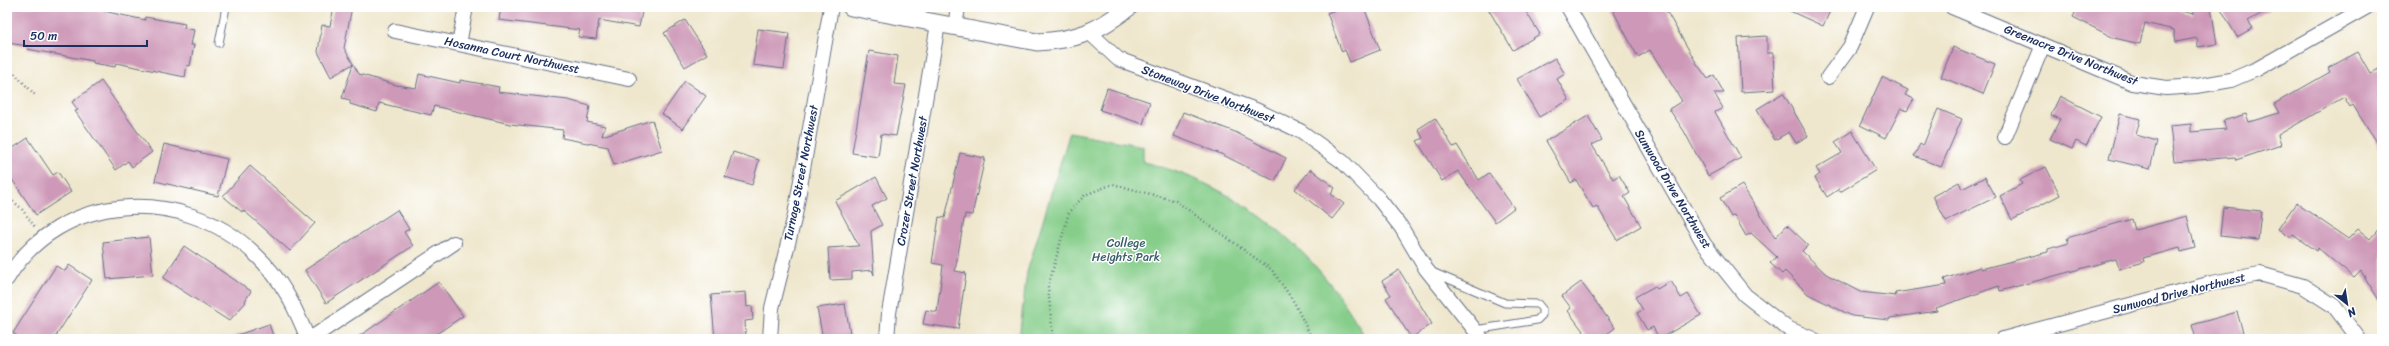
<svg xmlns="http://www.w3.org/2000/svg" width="2389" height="346" viewBox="0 0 2389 346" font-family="Sriracha,sans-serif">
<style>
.green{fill:#85cd89;stroke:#507e74}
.building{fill:#ce99b8}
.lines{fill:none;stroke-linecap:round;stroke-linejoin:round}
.service-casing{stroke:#656f85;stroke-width:9}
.minor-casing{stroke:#656f85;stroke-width:16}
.tertiary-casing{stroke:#656f85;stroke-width:19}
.path{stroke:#656f85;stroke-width:2.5;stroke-dasharray:1 3;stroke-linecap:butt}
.service{stroke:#fff;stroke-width:7}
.minor{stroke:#fff;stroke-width:14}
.tertiary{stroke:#fff;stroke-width:17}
.labels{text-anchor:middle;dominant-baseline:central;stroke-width:3;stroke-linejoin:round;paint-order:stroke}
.street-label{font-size:12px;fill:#1b2f5e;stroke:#fff}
.park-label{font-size:12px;fill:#3b5e6b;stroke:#fff}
</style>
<rect width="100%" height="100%" fill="#fff"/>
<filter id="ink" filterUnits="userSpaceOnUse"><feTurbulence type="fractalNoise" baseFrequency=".025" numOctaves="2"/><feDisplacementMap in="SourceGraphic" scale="8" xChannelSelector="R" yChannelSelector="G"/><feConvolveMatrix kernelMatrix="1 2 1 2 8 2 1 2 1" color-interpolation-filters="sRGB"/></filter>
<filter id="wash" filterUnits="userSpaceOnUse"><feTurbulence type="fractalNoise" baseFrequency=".012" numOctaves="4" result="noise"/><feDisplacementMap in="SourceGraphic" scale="16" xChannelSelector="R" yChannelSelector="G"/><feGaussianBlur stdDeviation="0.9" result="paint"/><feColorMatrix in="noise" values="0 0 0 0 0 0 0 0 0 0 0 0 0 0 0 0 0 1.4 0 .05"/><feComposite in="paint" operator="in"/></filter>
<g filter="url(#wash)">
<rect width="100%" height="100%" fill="#efe7cd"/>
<path class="green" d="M1070,132L1143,146V162C1240,185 1319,251 1366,339H1019L1027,272Z"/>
<g id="blocks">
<path class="building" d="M7,7H84L145,20V17L185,24L184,28L194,30L191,45H194L190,66L187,65L185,77L116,63L115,67L93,63V61L27,49L28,46L7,43Z
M334,7H352L344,48L359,74L396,85L416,88L419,74L460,83V80L499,87L498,92L568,100L590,106L587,122L605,126L602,136L652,120L662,150L614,165L608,147L562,138L563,130L510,124L434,106L431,115L379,103L377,112L350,104V100L342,98L353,64L331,77L318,52L322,25L330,26Z
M501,7H593L613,10V7H643L639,27L599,20L596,39L578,37L580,30L499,20Z
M1344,7H1364L1380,50L1350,62L1345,50L1342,52L1327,13Z
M1487,7H1523L1540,34L1513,50Z
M1611,7H1664L1697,64L1708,79L1714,75L1724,93H1714L1723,108L1715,112L1741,158L1708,176L1684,131L1669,109L1682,101L1650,50L1638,57Z
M1781,7H1832L1823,26Z
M2078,7H2165L2193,14L2192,7H2211L2217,44L2198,47L2197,38L2176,42L2174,30L2145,23L2140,44L2114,38L2073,17Z
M2220,7H2273L2248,21L2253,28L2237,37Z
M685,20L707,54L685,67L664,33Z
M758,29L789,33L784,69L753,65Z
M1767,36V53H1773L1775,90L1741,92L1738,38Z
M1953,47L1995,64L1983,94L1941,77Z
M869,51L898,56L894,84L906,85L896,136L881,134L878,157L852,153Z
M2358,52L2370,73L2378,69L2382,76V152L2353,105L2350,107L2344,97L2278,135L2281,145L2236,160L2235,157L2174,162L2170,126L2191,124V132L2226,129L2223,121L2246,114L2249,122L2279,113L2274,104L2330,72L2328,68Z
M1555,58L1565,74L1557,79L1569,100L1539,117L1517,79Z
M1882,77L1908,90L1905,95L1914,99L1907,111L1901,108L1886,138L1860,125Z
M101,81L152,152L132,167L128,161L116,170L75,111L78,110L72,102Z
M685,81L706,96L683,129L662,114Z
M1107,88L1150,102L1143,124L1100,110Z
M1783,93L1808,136L1796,143L1789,132L1775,140L1757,109Z
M2060,96L2101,117L2086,146L2076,141L2072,149L2050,139L2060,119L2051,115Z
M1938,109L1962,119L1941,167L1914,156L1920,144L1923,146Z
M1183,112L1235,132L1286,158L1275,181L1221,154L1174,136Z
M2120,114L2140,119L2136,135L2157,141L2150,169L2109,159Z
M1588,116L1602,140L1592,145L1613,179L1619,175L1630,193L1624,197L1641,226L1617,240L1597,206L1593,208L1576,180L1571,183L1546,141Z
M1435,118L1453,147L1457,145L1479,180L1489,173L1514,208L1495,222L1458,171L1442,181L1417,141L1423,138L1418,129Z
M1852,131L1876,170L1840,192L1839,189L1827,197L1815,178L1820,174L1816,168L1842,153L1835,142Z
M28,138L53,175L58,172L71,192L36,215L7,172V152Z
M164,144L227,159L218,196L155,181Z
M733,152L759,160L752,185L725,177Z
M960,153L985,158L972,215L965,214L955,271L966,273L958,329L923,324L926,310L937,312L943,265L932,263L939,217L945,218Z
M250,166L315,223L290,251L243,210L242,212L223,196Z
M2046,167L2060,195L2012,220L2000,196L2022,184L2020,180Z
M1311,169L1335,188L1331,194L1344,204L1332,219L1295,189Z
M876,177L887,198L872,206L882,225L871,231L874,275L872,270L852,272V279L830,280L828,248L859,246L835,201Z
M1985,177L1996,197L1946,221L1933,196L1959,182L1962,189Z
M1742,185L1775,238L1787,225L1808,245L1802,251L1826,274L1860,292L1896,296L1895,293L1946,285L1944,279L1980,267L1981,269L2048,252V249L2069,243L2067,238L2132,219L2135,230L2187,216L2195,248L2181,252L2180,248L2143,258L2144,262L2119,269L2116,259L2000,291L1999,286L1936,308L1937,311L1890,318L1889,320L1852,316L1808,294L1785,271L1782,274L1770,263L1777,257L1751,233L1746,236L1734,215L1731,217L1720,198Z
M2296,203L2348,239L2358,229L2370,239L2382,225V305L2361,271L2354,278L2318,248L2316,251L2293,235L2291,238L2278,229Z
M2223,207L2261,211L2258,240L2220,236Z
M397,210L409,229L404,232L413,246L326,303L305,270Z
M149,237L153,275L107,279L103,242Z
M184,246L251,291L245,301L246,302L229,321L163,278Z
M69,265L92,280L54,339H22L13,333L56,266L65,271Z
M1399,270L1432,324L1411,338L1386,298L1391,295L1382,281Z
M1671,281L1681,298L1688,294L1701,315L1659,339L1653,327L1647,330L1637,313L1643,310L1635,297L1655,286L1657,289Z
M439,282L463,316L429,339H355Z
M1581,282L1615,328L1600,339H1589L1568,311L1571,308L1562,296Z
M746,292L747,307L752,306L753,320L745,321L746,337L715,339L711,295Z
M845,304L851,339H823L817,308Z
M2237,312L2245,339H2196L2192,325Z
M269,324L274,339H233L232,337Z"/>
</g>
</g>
<g filter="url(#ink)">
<use href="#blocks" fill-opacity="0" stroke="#656f85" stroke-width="1"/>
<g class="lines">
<defs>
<path id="service" d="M219,43L226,7
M1432,272L1505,303L1538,304L1542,309V315L1537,320L1475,330"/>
<path id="minor" d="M1568,7L1704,244L1745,295L1787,328L1813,339
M1952,7L2133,83L2166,88L2197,86L2231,80L2257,69L2367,7
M955,27L958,7
M395,31L629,79
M1090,33L1118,59L1256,110L1300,131L1343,162L1379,199L1401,227L1426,269L1482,339
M459,44L466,7
M1828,77L1850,47L1867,7
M2005,137L2043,45
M7,279C59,191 182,185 254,253C282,279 294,305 308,339
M310,339L454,243
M770,339L772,308L795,215L831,7
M887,339L889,313L938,24
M2003,339L2212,283L2260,274L2303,286L2334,306L2359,339"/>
<path id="tertiary" d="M851,7L1037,42C1077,40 1097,32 1129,7"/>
</defs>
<use href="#service" class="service-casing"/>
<use href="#minor" class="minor-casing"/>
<use href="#tertiary" class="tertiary-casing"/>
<path class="path" d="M7,71L14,73L36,96
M7,196L21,208L35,227
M1053,339L1048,287L1069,212L1085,195L1113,184L1176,201L1272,270L1294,302L1312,339"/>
<use href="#service" class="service"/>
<use href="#minor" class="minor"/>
<use href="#tertiary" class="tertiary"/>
</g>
</g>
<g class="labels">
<g class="street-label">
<text transform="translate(512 55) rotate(12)">Hosanna Court Northwest</text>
<text transform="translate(2071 55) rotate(22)">Greenacre Drive Northwest</text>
<text transform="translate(1208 94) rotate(21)">Stoneway Drive Northwest</text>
<text transform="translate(801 173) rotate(-79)">Turnage Street Northwest</text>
<text transform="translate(912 181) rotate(-80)">Crozer Street Northwest</text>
<text transform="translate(1673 189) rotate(59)">Sunwood Drive Northwest</text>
<text transform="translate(2179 293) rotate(-14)">Sunwood Drive Northwest</text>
</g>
<g class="park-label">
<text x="1126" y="243">College<tspan x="1126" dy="14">Heights Park</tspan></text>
</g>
</g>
<rect width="2389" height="346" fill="none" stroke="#fff" stroke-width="24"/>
<g transform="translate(2347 304) rotate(150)" stroke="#ffffff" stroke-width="3" paint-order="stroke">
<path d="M0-3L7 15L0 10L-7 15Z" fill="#1b2f5e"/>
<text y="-6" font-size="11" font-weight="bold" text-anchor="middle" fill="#1b2f5e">N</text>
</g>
<path d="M24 40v6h123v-6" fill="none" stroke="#1b2f5e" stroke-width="2"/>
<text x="30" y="40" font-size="12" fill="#1b2f5e" stroke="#ffffff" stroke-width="3" paint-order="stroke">50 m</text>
</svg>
